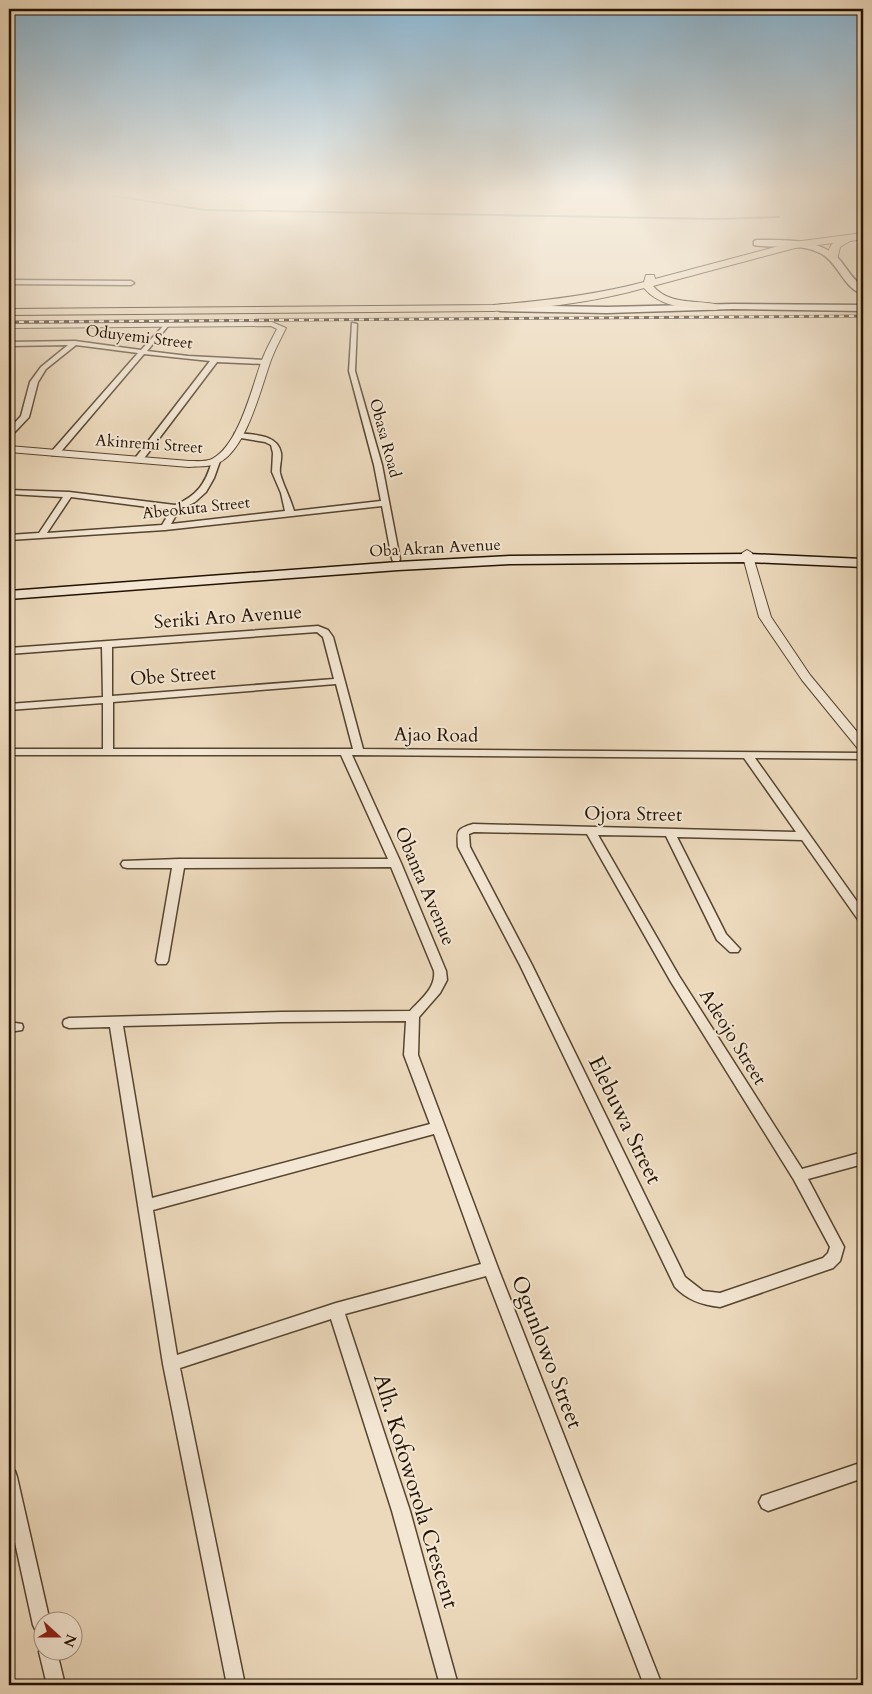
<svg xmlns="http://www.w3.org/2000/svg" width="872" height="1694" viewBox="0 0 872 1694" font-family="Cardo,serif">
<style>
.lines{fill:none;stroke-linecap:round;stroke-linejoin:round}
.stream{stroke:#6a766e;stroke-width:2}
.minor-casing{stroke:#55442f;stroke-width:3}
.tertiary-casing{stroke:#55442f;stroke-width:2}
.secondary-casing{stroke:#231200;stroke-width:3}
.trunk-casing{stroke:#231200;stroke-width:2}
.minor{fill:#f3e6d3;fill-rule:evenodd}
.tertiary{fill:#f3e6d3;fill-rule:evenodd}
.secondary{fill:#f3e6d3;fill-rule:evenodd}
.trunk{fill:#ecd9bc;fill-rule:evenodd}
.rail-casing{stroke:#231200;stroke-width:3}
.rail{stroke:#f3e6d3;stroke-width:2;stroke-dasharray:5;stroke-linecap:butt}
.labels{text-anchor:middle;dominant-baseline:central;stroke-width:4;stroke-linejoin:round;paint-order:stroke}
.far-street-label{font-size:16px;fill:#231200;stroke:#f3e6d3}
.street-label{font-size:19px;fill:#231200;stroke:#f3e6d3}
.near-street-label{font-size:22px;fill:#231200;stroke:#f3e6d3}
</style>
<rect width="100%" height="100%" fill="#ecd9bc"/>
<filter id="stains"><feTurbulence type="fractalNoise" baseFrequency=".004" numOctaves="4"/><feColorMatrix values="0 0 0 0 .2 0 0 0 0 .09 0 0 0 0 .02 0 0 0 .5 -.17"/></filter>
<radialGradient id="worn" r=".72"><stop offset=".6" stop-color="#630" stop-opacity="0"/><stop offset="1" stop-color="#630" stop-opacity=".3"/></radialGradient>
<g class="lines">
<path class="stream" d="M83,191L205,210L717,219L779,217"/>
<defs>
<path id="minor" d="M9,280L131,281L134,283L131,285L9,284Z
M166,323L169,325L147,351L188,356L265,360L268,362L265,364L217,362L142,461H136V457L210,361L144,354L58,455H52V451L138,353L76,345L46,369L38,382L29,417L12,435H9V429L21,416L30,382L41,367L68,345L9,346V342L75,341L141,350Z
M352,323L357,324L355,371L382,465L400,559L399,561H393L392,559L382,506L165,530L9,540V535L39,533L63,497L9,494V490L69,492L175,505C197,496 206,483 212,461L216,459L220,461L214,478L206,492L195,502L179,510L171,524L285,511L281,493L272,472L273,453L271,445L265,442L235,437V433H238C253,435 278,434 281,453C282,460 279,467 280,473C283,485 290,497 294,511L381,501L374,465L349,371ZM71,497L171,510L162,525L47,533Z
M318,626L328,630L333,637L363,749L863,753V759L755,758L863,910V922L859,921L802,840L677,837L726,934L740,949L738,952H730L717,940L666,836L598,835L679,976L802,1169L863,1152V1164L808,1179L844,1247L840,1261L833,1268L720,1307C702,1305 687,1300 675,1287L520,965L458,847C457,831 456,829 473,824L796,832L744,758L352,755L401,863L446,971L447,980L440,993L419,1017L418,1055L498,1268L662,1685H644L486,1276L345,1314L410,1511L458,1685H440L392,1511L331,1319L180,1368L245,1685H227L163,1364L110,1027L69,1028L64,1026L63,1023L64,1020L69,1018L281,1012L410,1011C421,999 436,988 434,971L391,867L184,868L168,961L166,964H158L156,961L172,868H127L123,867L121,864L123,861L179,859H388L341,755H9V749H103V703L9,710V704L103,697L102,647L9,654V648ZM317,632L323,637L334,679L112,696V647ZM336,684L353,749H113V702ZM474,832L587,834L671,982L794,1180L830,1247L828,1253L823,1258L720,1293L703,1291L685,1277L532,965L470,847L469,834ZM406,1021L404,1055L430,1124L152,1198L123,1026L281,1022ZM434,1134L481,1264L336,1303L177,1355L153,1210Z
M9,1022L22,1024L23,1027L22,1030L9,1032Z
M863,1462V1478L768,1511L762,1508L759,1502L762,1496Z
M9,1469L15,1471L17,1477L50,1622H42V1634L36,1631L33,1625L9,1515Z
M41,1645L42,1652H57L65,1685H47L39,1652Z"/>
<path id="tertiary" d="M272,322L286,328C281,338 275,349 271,360C261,387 246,453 216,464C208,467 197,466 189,467L9,452V446L189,461C196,461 206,462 212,459C239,445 252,387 262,360C266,349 272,339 277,329L271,326L9,328V324Z
M747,550L752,553L771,617L810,675L863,739V751L859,750L802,680L759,617L742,553Z"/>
<path id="secondary" d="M757,240C783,240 818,238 838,258C847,268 852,279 863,287V294C844,289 839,264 822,254C800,242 777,249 754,245V241Z
M733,304L863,305V311L733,309L607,313L500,311L495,308L500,305L607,307Z
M749,554L863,559V567L749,562L510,564L398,570L9,599V591L398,562L510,556Z"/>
<path id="trunk" d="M863,233V239L850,241L840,247L837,260H829C826,254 829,248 833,243L795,248L653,286C670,306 696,299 719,305L720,307L719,309L715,310C690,308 662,309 644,288C595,302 544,308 493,311L9,315V309L493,305C544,301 595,295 644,282L646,275H654L655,279L794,242Z"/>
</defs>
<use href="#minor" class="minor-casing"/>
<use href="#tertiary" class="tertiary-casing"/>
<use href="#secondary" class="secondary-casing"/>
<use href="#trunk" class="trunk-casing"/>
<use href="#minor" class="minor"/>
<use href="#tertiary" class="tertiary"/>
<use href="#secondary" class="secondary"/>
<use href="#trunk" class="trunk"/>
<defs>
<path id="rail" d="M9,322L863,316"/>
</defs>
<use href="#rail" class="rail-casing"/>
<use href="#rail" class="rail"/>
</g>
<linearGradient id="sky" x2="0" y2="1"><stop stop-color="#89b6d4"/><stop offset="0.45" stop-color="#f6eee1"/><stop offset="1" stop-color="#f6eee1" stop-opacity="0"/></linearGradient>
<rect width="872" height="429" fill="url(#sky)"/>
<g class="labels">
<g class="far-street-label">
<text transform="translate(139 337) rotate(7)">Oduyemi Street</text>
<text transform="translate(385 438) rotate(75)">Obasa Road</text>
<text transform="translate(149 444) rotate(4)">Akinremi Street</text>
<text transform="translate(196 508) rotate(-6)">Abeokuta Street</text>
<text transform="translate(435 548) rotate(-3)">Oba Akran Avenue</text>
</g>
<g class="street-label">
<text transform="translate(228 617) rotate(-4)">Seriki Aro Avenue</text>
<text transform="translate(173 676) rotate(-4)">Obe Street</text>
<text transform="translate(436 735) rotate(1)">Ajao Road</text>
<text transform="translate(633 814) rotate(1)">Ojora Street</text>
<text transform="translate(425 886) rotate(67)">Obanta Avenue</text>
<text transform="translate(733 1037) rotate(58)">Adeojo Street</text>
</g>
<g class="near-street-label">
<text transform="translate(625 1120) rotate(64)">Elebuwa Street</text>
<text transform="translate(547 1352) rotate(69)">Ogunlowo Street</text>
<text transform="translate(416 1491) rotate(73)">Alh. Kofoworola Crescent</text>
</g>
</g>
<rect width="872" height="1694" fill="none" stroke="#ecd9bc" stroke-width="30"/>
<rect x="10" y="10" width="852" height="1674" fill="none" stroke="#231200" stroke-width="2.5"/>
<rect x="15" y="15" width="842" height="1664" fill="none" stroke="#231200"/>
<g transform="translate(58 1636) rotate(111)"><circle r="24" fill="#f3e6d3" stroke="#a0917f"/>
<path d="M0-4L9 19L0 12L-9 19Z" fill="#8f2418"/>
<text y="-8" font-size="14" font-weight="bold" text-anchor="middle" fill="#231200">N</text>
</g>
<rect width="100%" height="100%" filter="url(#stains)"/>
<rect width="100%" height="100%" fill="url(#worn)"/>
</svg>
